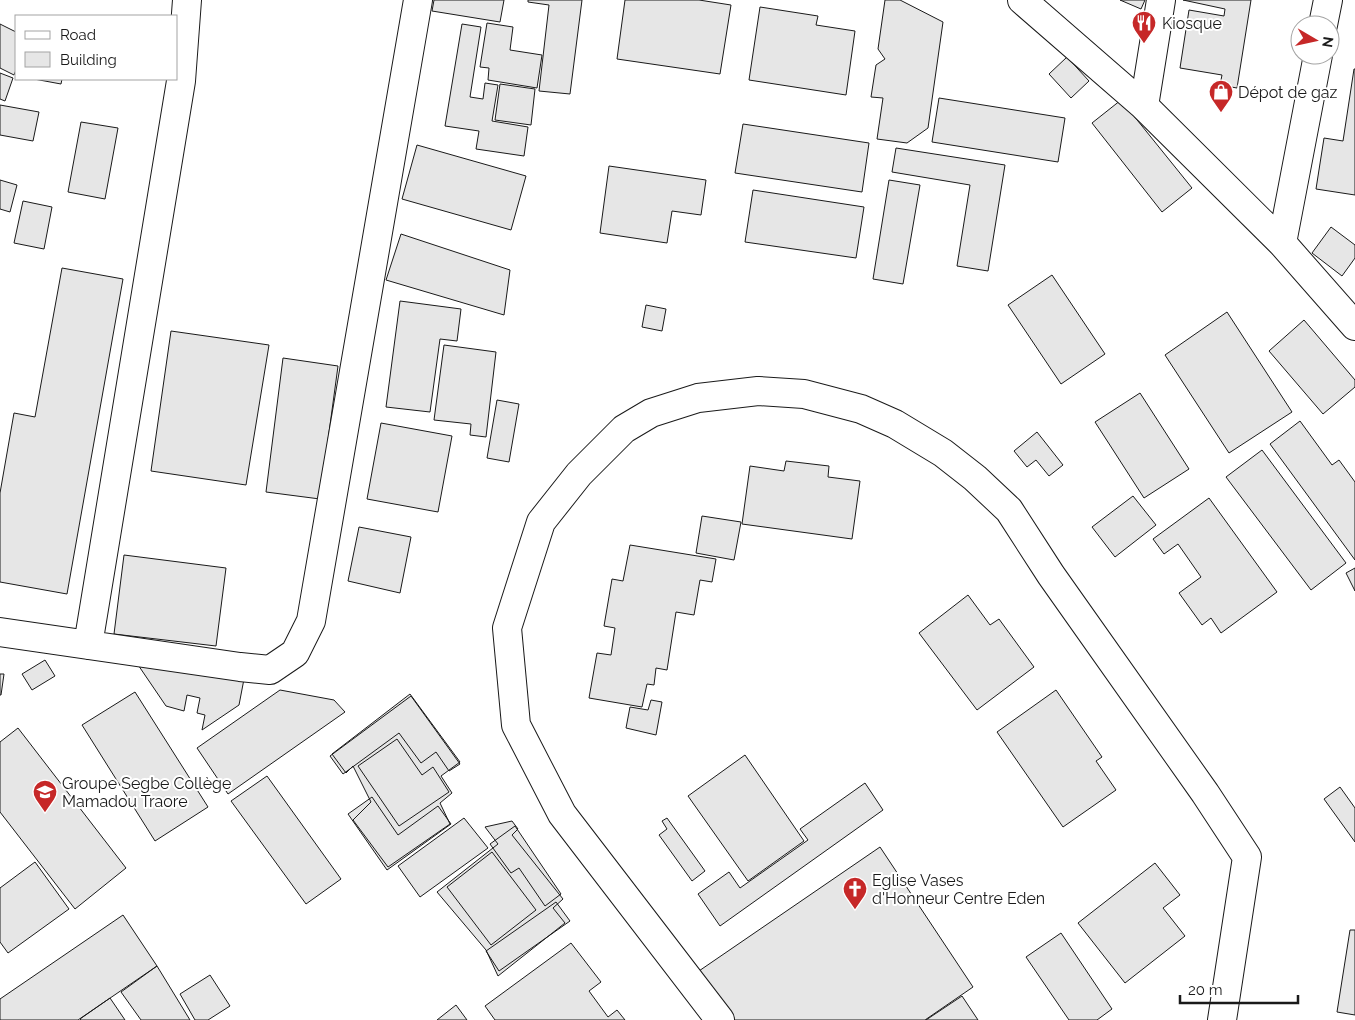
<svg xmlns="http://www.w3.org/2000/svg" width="1355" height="1020" viewBox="0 0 1355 1020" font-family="Raleway,sans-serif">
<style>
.building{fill:#e6e6e6;stroke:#1a1a1a}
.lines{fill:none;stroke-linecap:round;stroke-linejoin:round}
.street-casing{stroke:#1a1a1a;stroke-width:30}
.street{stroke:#fff;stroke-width:28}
.labels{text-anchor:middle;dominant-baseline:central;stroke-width:4;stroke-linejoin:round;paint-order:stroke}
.poi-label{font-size:16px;fill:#1a1a1a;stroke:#fff;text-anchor:start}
</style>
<rect width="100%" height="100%" fill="#fff"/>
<path class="building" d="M434,0H504L500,22L432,11Z
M528,0H582L570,94L539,91L549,5L528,2Z
M625,0H699L731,5L720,74L617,59Z
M885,0H900L943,22L928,128L907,143L877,139L883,98L871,97L876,65L885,59L878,49Z
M1120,0H1145L1141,9Z
M1183,0H1251L1237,88L1220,85L1222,75L1180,68L1189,10L1224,16L1225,9Z
M760,7L818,16L816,25L855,31L846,95L749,80Z
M487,23L513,27L510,50L542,55L537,88L488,80L489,68L480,67Z
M0,24L16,32V70L14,75L0,68Z
M462,24L481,27L470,97L483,99L485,83L498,85L492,121L528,127L524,156L476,149L479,131L445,126Z
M1067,57L1089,81L1071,98L1049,74Z
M1354,69H1355V195L1316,189L1324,138L1343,141Z
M0,73L13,78L5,101L0,99Z
M34,79H62L61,84Z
M500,84L535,89L531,125L495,120Z
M939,98L1065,118L1058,162L932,142Z
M1121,100L1192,188L1162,212L1092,123Z
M0,105L39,112L33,141L0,135Z
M81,122L118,128L105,199L68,192Z
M743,124L869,143L862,192L735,173Z
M417,145L526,176L511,230L402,199Z
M896,148L1005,165L988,271L957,266L970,185L892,172Z
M609,166L706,180L701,215L672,211L667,243L600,233Z
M0,180L17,185L10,212L0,209Z
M889,180L920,185L903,284L873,279Z
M753,190L864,207L856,258L745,242Z
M23,201L52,207L44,249L14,243Z
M1331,227L1355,245V258L1342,276L1312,253Z
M401,234L510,270L504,315L386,280Z
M62,268L123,279L67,594L0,582V493L14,413L35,417Z
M1052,275L1105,354L1061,384L1008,305Z
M400,301L461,309L457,341L440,339L430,412L386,407Z
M646,305L666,309L662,331L642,327Z
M1227,312L1292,412L1229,453L1165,355Z
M1304,320L1355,380V387L1323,414L1269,351Z
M171,331L269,345L246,485L151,471Z
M444,345L496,352L486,437L470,435L471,424L434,420Z
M283,358L338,366L320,499L266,492Z
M1140,393L1189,469L1144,498L1095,422Z
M497,400L519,404L509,462L487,458Z
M1300,421L1332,465L1339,460L1355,482V560L1270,444Z
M381,423L452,436L438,512L367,499Z
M1037,432L1063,465L1049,476L1036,460L1027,467L1014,451Z
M1262,450L1346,563L1311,590L1226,477Z
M786,461L829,466L828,477L860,481L852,539L742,524L750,466L784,471Z
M1133,496L1156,525L1115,557L1092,527Z
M1209,498L1277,592L1221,633L1211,618L1202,625L1179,593L1201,577L1178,544L1164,554L1153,539Z
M702,516L741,522L734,560L696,553Z
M359,527L411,537L400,593L348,581Z
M630,545L716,559L712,582L700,580L694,615L676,612L667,670L656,668L654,685L647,684L642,707L589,698L597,653L611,655L615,628L604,626L612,579L623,581Z
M124,555L226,568L216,646L114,634Z
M1355,568V591L1346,573Z
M968,595L990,625L999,619L1034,667L977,710L919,633Z
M132,656L244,679L239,705L202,730L205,715L197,713L200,698L187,695L184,711L166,706Z
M45,660L55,676L32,690L22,674Z
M0,674H4L1,695H0Z
M280,690L334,700L345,712L228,794L197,748Z
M1056,690L1102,757L1096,761L1116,790L1063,827L997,732Z
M135,692L208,807L155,841L82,725Z
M410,694L460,762L441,776L452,793L440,803L450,824L388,867L353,820L371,802L353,766L346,773L332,754Z
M411,696L460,764L449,771L436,752L421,763L399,733L343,774L330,756Z
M651,700L662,702L656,735L626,728L630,707L648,710Z
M18,728L126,868L75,909L0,812V742Z
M397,739L422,775L433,767L449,792L399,826L358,766Z
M745,755L804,841L748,881L688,796Z
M267,776L341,879L306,904L231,801Z
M865,783L883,810L720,926L698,894L729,872L740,888L808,840L800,829Z
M1340,787L1355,808V842L1324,799Z
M372,797L398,835L438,806L451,824L387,870L348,814Z
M464,818L488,848L420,897L398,866Z
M667,818L705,871L692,881L659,835L667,829L662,821Z
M512,821L518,829L512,835L563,899L553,908L565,923L498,976L486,950L437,892L498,844L485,827Z
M515,826L561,894L545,906L519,868L511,873L490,844Z
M880,847L973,987L925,1020H728L696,973Z
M492,852L536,910L491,945L447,887Z
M35,862L69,909L8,953L0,942V888Z
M1155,863L1180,895L1163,908L1185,936L1125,983L1078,923Z
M556,902L570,921L499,971L486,951Z
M123,915L157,966L78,1020H0V999Z
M1350,930H1355V1015L1337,1012Z
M1061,933L1112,1009L1097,1020H1069L1026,957Z
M571,943L601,982L589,991L608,1017L617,1010L625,1020H495L485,1006Z
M157,966L190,1020H141L121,992Z
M210,975L230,1006L208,1020H195L180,994Z
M962,996L978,1020H926Z
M110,998L125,1020H81L80,1019Z
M456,1005L467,1020H437Z"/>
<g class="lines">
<defs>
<path id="street" d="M1022,0L1144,106L1282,243L1355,326
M1323,25L1328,0
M1144,106L1161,0
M1282,243L1318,55
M0,632L240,667L270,670L295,653L311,621L418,0
M88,645L181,81L187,0
M720,1020L562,814L516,725L507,628L541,522L579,474L624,429L651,413L698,398L758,391L804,394L861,409L895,424L943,453L975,478L1009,510L1051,575L1205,793L1247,857L1222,1020"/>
</defs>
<use href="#street" class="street-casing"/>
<use href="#street" class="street"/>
</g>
<defs>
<symbol id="restaurant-pin" viewBox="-11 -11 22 30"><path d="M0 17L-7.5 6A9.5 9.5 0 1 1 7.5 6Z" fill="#c62828" stroke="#fff"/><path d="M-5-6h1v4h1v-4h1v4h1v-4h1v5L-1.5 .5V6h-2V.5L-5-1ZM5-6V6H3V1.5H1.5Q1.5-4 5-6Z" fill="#fff"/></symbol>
<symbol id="shop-pin" viewBox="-11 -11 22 30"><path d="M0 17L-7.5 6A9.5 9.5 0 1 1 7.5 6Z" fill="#c62828" stroke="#fff"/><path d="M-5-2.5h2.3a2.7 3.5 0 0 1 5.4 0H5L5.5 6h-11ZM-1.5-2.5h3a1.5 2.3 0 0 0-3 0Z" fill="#fff"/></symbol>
<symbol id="school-pin" viewBox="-11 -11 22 30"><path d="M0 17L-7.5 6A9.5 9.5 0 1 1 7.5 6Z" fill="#c62828" stroke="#fff"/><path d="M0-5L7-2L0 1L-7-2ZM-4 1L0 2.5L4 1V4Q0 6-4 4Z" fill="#fff"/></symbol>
<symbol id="church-pin" viewBox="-11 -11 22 30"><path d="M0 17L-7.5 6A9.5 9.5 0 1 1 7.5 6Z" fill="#c62828" stroke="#fff"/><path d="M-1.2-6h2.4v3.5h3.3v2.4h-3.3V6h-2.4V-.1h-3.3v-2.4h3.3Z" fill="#fff"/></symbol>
</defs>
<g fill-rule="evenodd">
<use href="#restaurant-pin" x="1130" y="9" width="28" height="38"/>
<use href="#shop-pin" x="1207" y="78" width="28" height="38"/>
<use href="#school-pin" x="31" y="778" width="28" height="38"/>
<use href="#church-pin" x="841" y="875" width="28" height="38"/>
</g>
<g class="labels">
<g class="poi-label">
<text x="1162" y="23">Kiosque</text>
<text x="1238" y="92">Dépot de gaz</text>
<text x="62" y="783">Groupe Segbe Collège<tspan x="62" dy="18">Mamadou Traore</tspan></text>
<text x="872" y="880">Eglise Vases<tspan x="872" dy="18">d'Honneur Centre Eden</tspan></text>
</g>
</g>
<rect x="15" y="15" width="162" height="65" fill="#ffffff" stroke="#a3a3a3"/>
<rect x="25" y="31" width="25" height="8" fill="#ffffff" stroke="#a3a3a3"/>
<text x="60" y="40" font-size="15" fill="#1a1a1a">Road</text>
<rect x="25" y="52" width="25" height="15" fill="#e6e6e6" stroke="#a3a3a3"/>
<text x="60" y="65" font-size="15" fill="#1a1a1a">Building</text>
<g transform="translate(1315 40) rotate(99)"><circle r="24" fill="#ffffff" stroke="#a3a3a3"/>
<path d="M0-4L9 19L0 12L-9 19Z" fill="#c62828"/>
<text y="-8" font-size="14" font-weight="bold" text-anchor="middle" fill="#1a1a1a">N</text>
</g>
<path d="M1180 995v8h118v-8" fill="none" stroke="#1a1a1a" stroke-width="2.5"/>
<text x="1188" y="995" font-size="15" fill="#1a1a1a" stroke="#ffffff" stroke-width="4" paint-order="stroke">20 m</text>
</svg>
